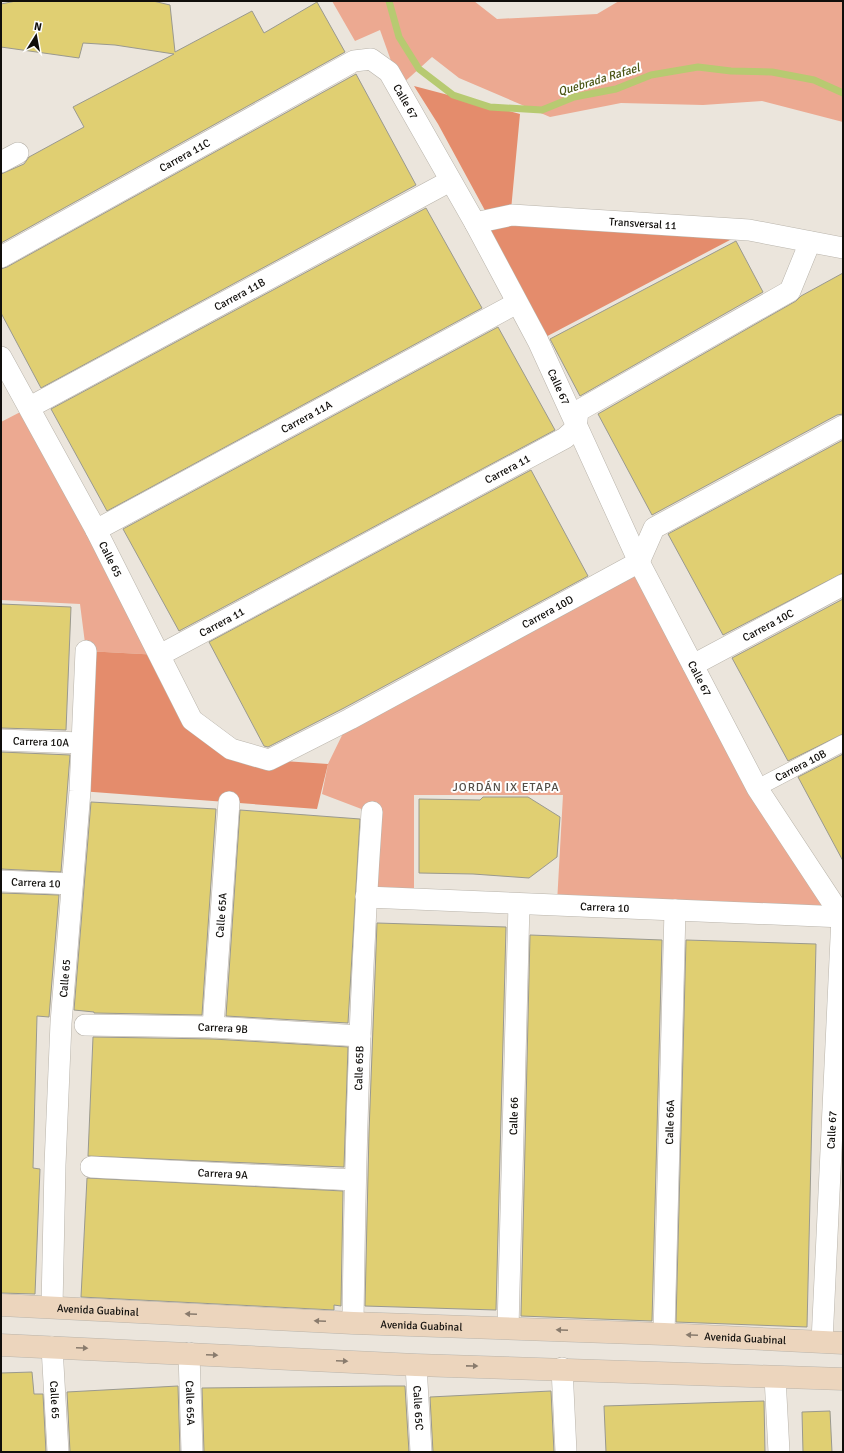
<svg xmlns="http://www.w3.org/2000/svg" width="844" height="1453" viewBox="0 0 844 1453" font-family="Signika,sans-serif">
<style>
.green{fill:#eca991}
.forest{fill:#e48c6c}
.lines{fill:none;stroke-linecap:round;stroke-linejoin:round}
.stream{stroke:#b7ca71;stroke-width:7}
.building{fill:#e0cf72;stroke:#9a998f}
.pedestrian-casing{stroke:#b9b4ab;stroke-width:17}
.minor-casing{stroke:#b9b4ab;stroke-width:22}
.secondary-casing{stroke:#b9b4ab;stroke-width:23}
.pedestrian{stroke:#fff;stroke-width:16}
.minor{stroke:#fff;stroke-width:21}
.secondary{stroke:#ecd5bd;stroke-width:22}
.oneway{fill:#897b6d}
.labels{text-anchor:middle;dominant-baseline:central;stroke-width:4;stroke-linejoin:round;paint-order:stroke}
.street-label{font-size:11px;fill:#100e0b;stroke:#fff}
.water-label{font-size:12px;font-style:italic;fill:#4a5514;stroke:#fff}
.neighbourhood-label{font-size:12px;letter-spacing:1px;fill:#544f48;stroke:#fff}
</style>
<rect width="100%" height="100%" fill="#ebe5dc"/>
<path class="green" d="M332,1H474L497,19L597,14L619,1H843V122L762,101L703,105L621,103L550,117L459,78L432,57L400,86L380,30L355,41Z
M30,407L160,655L86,651L80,604L1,600V422Z
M639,562L843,917L557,903L563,795H414V899L366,897L372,813L322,794L328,764L350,719Z"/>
<path class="forest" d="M414,86L520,114L511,210L488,216L438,124Z
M475,223L749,230L538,341Z
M86,651L160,655L192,720L269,760L328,764L317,809L80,791Z"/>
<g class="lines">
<path class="stream" d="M389,1L399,37L419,69L453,95L490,107L542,110L574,97L616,89L651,75L698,67L731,71L772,72L814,80L843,93"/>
</g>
<path class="building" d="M16,1H153L170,5L175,52L252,11L264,33L317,2L345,52L1,243V174L24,164L29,157L84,127L73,107L174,54L115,45L83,43L79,58L1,47V4Z
M356,74L416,185L41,388L1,313V269L7,267Z
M426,208L482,308L107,511L51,409Z
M736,241L763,292L580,396L550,339Z
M843,273V414L837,415L652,515L598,414L796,301L801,296Z
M498,327L555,430L179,631L123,529Z
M843,440V573L723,635L668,534Z
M531,470L588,576L344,708L268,747L264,746L209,642Z
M843,599V734L788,761L732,658Z
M1,604L71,607L66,730L1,728Z
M1,752L70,755L61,872L1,869Z
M843,754V861L798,777Z
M483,797H528L560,817L557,857L529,878L473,874L419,873V799L480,800Z
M91,802L216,809L202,1015L94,1013V1012L74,1010Z
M240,810L360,819L348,1023L226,1016Z
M1,893L59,895L49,1017L37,1016L33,1168L40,1169L35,1294L1,1293Z
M377,923L506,927L496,1310L365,1306L369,1132Z
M530,935L662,940L652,1321L521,1316Z
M686,940L816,944L807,1327L676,1322Z
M93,1037L213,1039L348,1047L344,1167L88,1156Z
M87,1178L343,1191L341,1306L334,1305V1310L81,1297Z
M32,1372L34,1394H43L46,1452H1V1373Z
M178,1386L180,1452H70L67,1392Z
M385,1386H405L409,1452H204L202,1388Z
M551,1391L554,1452H433L430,1397Z
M764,1401L765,1452H606L604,1406Z
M830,1411L832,1452H803L802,1412Z"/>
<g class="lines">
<defs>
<g id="pedestrian">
<path id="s1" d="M757,788L843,743"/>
</g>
<g id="minor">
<path d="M1,162L18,153"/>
<path id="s2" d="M475,223L512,215L749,230L843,248"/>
<path id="s3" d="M1,257L354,61L371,59L389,72L475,223L538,341L639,562L757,788L842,917L822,1342"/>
<path id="s4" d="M1,357L96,530L192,720L231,749L269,760L350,719L639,562L654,528L843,426"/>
<path id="s5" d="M30,407L450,181"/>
<path id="s6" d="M96,530L517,303"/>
<path id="s7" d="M160,655L565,438L576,428L578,411L790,291L810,242"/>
<path id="s8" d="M693,665L843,585"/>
<path id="s9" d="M1,740L81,743"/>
<path id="s10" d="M1,881L72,884"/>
<path id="s11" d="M366,897L843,917"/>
<path id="s12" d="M85,1025L213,1027L360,1036"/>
<path id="s13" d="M213,1027L229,802"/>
<path id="s14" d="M91,1167L354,1180"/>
<path id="s15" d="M52,1307L55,1165L61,1023L80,791L86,651"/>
<path id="s16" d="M353,1323C355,1153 360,982 372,812"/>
<path id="s17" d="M508,1328L519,904"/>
<path id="s18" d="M664,1334L675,910"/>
<path id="s19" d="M52,1347L58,1452"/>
<path id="s20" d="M189,1353L192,1452"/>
<path id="s21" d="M416,1365L421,1452"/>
<path d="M562,1368L566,1452"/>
<path d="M775,1377L779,1452"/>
</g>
<g id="secondary">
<path id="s22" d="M1,1305L353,1323L664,1334L843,1343"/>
<path d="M1,1345L416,1365L843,1379"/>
</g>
</defs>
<use href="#pedestrian" class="pedestrian-casing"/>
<use href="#minor" class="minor-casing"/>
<use href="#secondary" class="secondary-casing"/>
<use href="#pedestrian" class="pedestrian"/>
<use href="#minor" class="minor"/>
<use href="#secondary" class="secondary"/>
</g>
<defs><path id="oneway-solid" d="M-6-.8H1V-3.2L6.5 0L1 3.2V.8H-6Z"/></defs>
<g class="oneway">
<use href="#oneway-solid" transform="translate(191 1314) rotate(-177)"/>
<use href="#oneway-solid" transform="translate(320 1321) rotate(-177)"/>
<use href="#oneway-solid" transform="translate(562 1330) rotate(-178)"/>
<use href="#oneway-solid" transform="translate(692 1335) rotate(-177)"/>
<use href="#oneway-solid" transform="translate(82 1348) rotate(3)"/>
<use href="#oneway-solid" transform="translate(212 1355) rotate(3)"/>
<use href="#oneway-solid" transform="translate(342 1361) rotate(3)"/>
<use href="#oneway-solid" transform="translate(472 1366) rotate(1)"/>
</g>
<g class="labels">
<g class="street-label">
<text stroke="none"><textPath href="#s3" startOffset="477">Calle 67</textPath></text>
<text stroke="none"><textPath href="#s3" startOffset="210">Carrera 11C</textPath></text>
<text stroke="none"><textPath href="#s2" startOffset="169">Transversal 11</textPath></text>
<text stroke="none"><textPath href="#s5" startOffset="238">Carrera 11B</textPath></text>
<text stroke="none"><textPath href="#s3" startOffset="801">Calle 67</textPath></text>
<text stroke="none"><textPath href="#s6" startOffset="239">Carrera 11A</textPath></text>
<text stroke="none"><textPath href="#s7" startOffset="394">Carrera 11</textPath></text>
<text stroke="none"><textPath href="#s4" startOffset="230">Calle 65</textPath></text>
<text stroke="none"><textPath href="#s4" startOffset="814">Carrera 10D</textPath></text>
<text stroke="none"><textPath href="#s7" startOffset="70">Carrera 11</textPath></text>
<text stroke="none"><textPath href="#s8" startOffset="85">Carrera 10C</textPath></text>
<text stroke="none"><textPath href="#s3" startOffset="1125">Calle 67</textPath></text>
<text stroke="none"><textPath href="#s9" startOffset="40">Carrera 10A</textPath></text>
<text stroke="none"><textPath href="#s1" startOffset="49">Carrera 10B</textPath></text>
<text stroke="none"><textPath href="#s10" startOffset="35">Carrera 10</textPath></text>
<text stroke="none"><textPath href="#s11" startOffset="239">Carrera 10</textPath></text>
<text stroke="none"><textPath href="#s13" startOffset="112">Calle 65A</textPath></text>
<text stroke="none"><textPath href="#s15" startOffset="329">Calle 65</textPath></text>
<text stroke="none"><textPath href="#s12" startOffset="138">Carrera 9B</textPath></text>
<text stroke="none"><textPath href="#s16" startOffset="255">Calle 65B</textPath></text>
<text stroke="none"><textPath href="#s17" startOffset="212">Calle 66</textPath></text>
<text stroke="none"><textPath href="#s18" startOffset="212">Calle 66A</textPath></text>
<text transform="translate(832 1130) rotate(-87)">Calle 67</text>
<text stroke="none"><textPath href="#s14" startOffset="132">Carrera 9A</textPath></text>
<text stroke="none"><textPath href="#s22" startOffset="97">Avenida Guabinal</textPath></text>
<text stroke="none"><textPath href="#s22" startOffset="421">Avenida Guabinal</textPath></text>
<text stroke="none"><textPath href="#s22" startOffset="745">Avenida Guabinal</textPath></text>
<text stroke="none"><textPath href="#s19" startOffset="53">Calle 65</textPath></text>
<text stroke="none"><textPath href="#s20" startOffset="50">Calle 65A</textPath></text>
<text stroke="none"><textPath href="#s21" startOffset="43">Calle 65C</textPath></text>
</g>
<g class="water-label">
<text transform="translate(599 80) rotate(-17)">Quebrada Rafael</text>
</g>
<g class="neighbourhood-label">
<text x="506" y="787">JORDÁN IX ETAPA</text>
</g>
</g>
<rect width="844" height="1453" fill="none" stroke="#100e0b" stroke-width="4"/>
<g transform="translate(36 36) rotate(11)" stroke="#ffffff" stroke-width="3" paint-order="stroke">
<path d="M0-3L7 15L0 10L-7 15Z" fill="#100e0b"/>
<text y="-6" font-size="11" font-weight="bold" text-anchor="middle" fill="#100e0b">N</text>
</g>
</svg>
